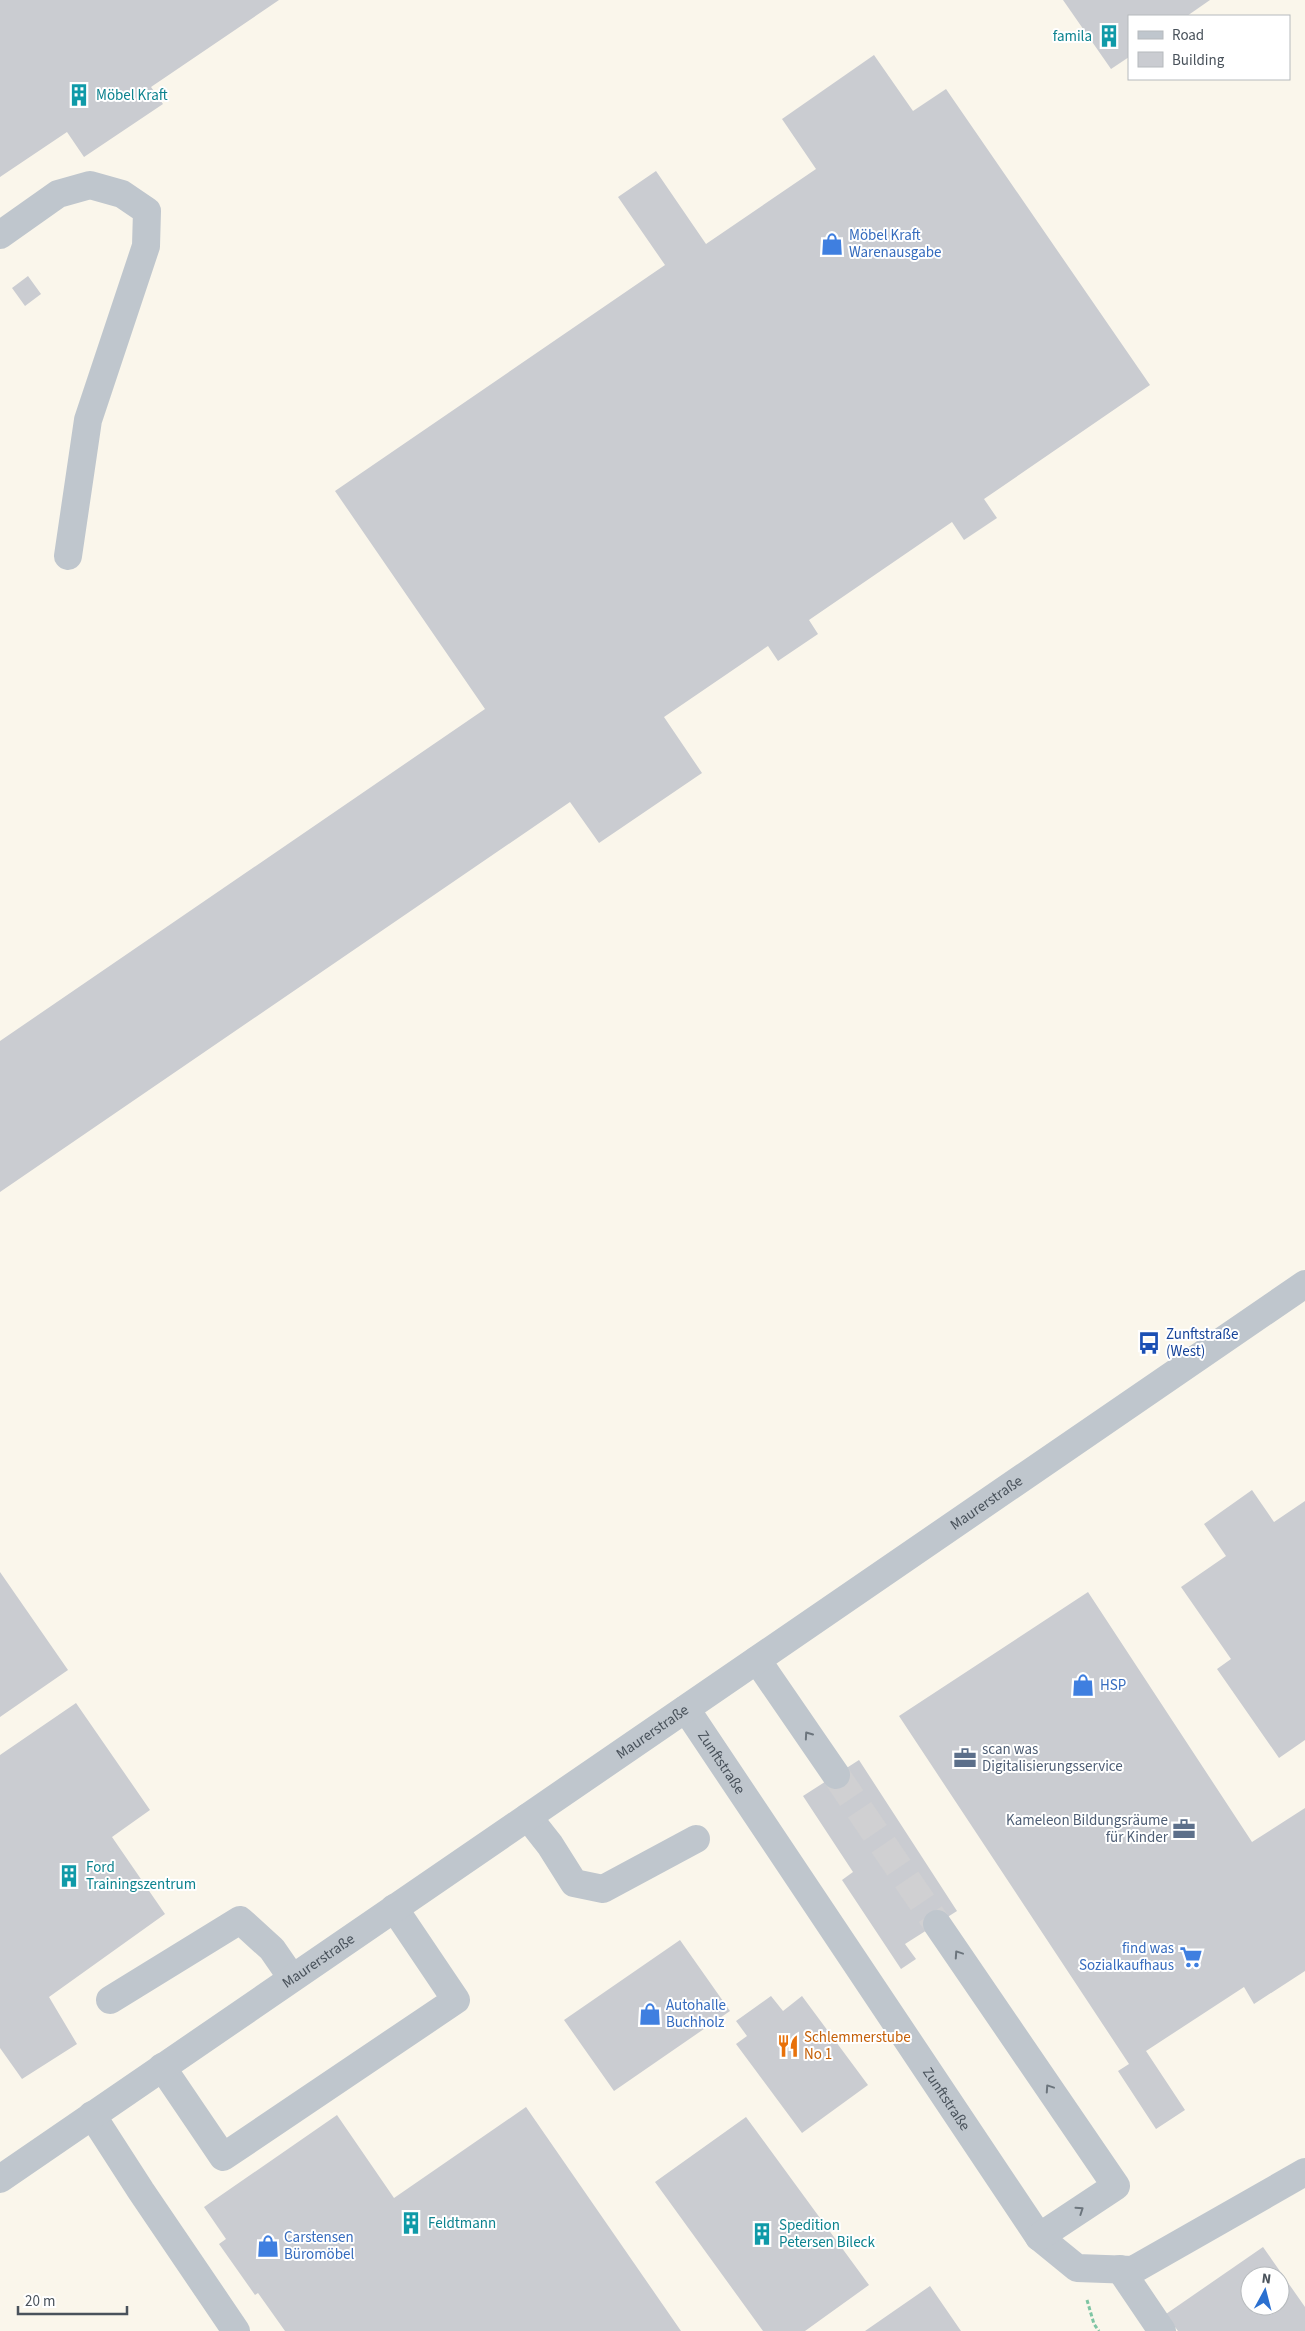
<svg xmlns="http://www.w3.org/2000/svg" width="1305" height="2331" viewBox="0 0 1305 2331" font-family="'Source Sans 3',sans-serif">
<style>
.commercial{fill:#faf6eb;fill-rule:evenodd}
.building{fill:#caccd1;fill-rule:evenodd}
.lines{fill:none;stroke-linecap:round;stroke-linejoin:round}
.minor-tunnel{stroke:#d0d0d2;stroke-width:28;stroke-dasharray:28 14;stroke-linecap:butt}
.path{stroke:#7ec5a3;stroke-width:3;stroke-dasharray:4 2.5;stroke-linecap:butt}
.minor{stroke:#bfc6cd;stroke-width:28}
.oneway{stroke:#6c757d}
.labels{text-anchor:middle;dominant-baseline:central;stroke-width:4;stroke-linejoin:round;paint-order:stroke}
.culture-label{font-size:15px;fill:#0d838f;stroke:#fff;text-anchor:start}
.shop-label{font-size:15px;fill:#366cbe;stroke:#fff;text-anchor:start}
.transit-label{font-size:15px;fill:#164399;stroke:#fff;text-anchor:start}
.street-label{font-size:15px;fill:#49525b;stroke:#fff}
.service-label{font-size:15px;fill:#4e5e75;stroke:#fff;text-anchor:start}
.food-label{font-size:15px;fill:#c56008;stroke:#fff;text-anchor:start}
</style>
<rect width="100%" height="100%" fill="#f2f0f0"/>
<path class="commercial" d="M0,0H1305V2331H0ZM1129,16H1289V79H1129ZM1250,2276H1280V2306H1250Z"/>
<path class="building" d="M0,0H279L151,87L163,104L84,157L67,132L0,177Z
M1063,0H1210L1187,16H1129V57L1111,69Z
M874,55L913,111L946,89L1150,385L984,499L997,518L964,540L952,522L809,620L818,634L778,661L768,646L664,717L702,773L599,843L570,802L0,1192V1041L485,709L335,491L665,265L618,197L656,171L706,244L816,169L782,119Z
M28,276L41,294L25,306L12,288Z
M1252,1490L1274,1522L1305,1501V1740L1279,1758L1217,1669L1231,1659L1181,1587L1226,1556L1204,1524Z
M0,1572L68,1670L0,1717Z
M1088,1592L1252,1842L1305,1808V1971L1254,2004L1244,1987L1146,2051L1185,2110L1156,2129L1118,2071L1129,2064L899,1716Z
M76,1703L150,1810L112,1837L165,1914L49,1997L77,2044L22,2079L0,2048V1755Z
M859,1760L957,1911L905,1944L916,1959L901,1969L842,1880L853,1872L803,1796Z
M680,1940L730,2011L614,2091L564,2020Z
M771,1996L783,2011L802,1996L868,2085L802,2133L736,2044L747,2036L736,2021Z
M526,2107L681,2331H285L258,2293L255,2295L219,2244L226,2239L204,2207L337,2115L394,2198Z
M746,2117L869,2285L805,2331H763L655,2182Z
M1263,2247L1305,2307V2331H1178L1166,2314ZM1250,2276H1280V2306H1250Z
M930,2286L961,2331H865Z"/>
<g class="lines">
<path class="minor-tunnel" d="M836,1775L937,1924"/>
<path class="path" d="M1087,2300L1094,2324L1099,2331"/>
<g class="minor">
<path d="M0,235L58,194L90,185L122,194L147,211L146,246L88,420L68,556"/>
<path d="M757,1660L836,1775"/>
<path id="s1" d="M686,1709L1039,2237L1077,2268L1133,2270L1305,2172"/>
<path d="M528,1817L550,1845L574,1883L603,1889L696,1839"/>
<path d="M937,1924L1116,2186L1039,2237"/>
<path d="M110,2000L240,1920L272,1949L292,1978"/>
<path d="M162,2067L223,2157L456,2000L394,1908"/>
<path d="M92,2115L141,2191L236,2331"/>
<path id="s2" d="M0,2179L1305,1284"/>
<path d="M1120,2269L1162,2331"/>
</g>
</g>
<defs><path id="oneway-chevron" d="M-2-3.5L2.5 0L-2 3.5" fill="none" stroke-width="1.6" stroke-linecap="round" stroke-linejoin="round" transform="scale(1.25)"/></defs>
<g class="oneway">
<use href="#oneway-chevron" transform="translate(808 1735) rotate(-125)"/>
<use href="#oneway-chevron" transform="translate(958 1954) rotate(-124)"/>
<use href="#oneway-chevron" transform="translate(1049 2088) rotate(-124)"/>
<use href="#oneway-chevron" transform="translate(1080 2210) rotate(-34)"/>
</g>
<defs>
<symbol id="building-bare" viewBox="-9 -9 18 18"><path d="M-4-6H4V6H1V3H-1V6H-4ZM-2.5-4.3h1.7v1.8h-1.7ZM.8-4.3h1.7v1.8H.8ZM-2.5-1h1.7V.8h-1.7ZM.8-1h1.7V.8H.8Z" fill="#0f9aa8" stroke="#fff" stroke-width="2.5" paint-order="stroke"/></symbol>
<symbol id="shop-bare" viewBox="-9 -9 18 18"><path d="M-5-2.5h2.3a2.7 3.5 0 0 1 5.4 0H5L5.5 6h-11ZM-1.5-2.5h3a1.5 2.3 0 0 0-3 0Z" fill="#3f7fe0" stroke="#fff" stroke-width="2.5" paint-order="stroke"/></symbol>
<symbol id="bus-bare" viewBox="-9 -9 18 18"><path d="M-5-6H5V4H4V6H2V4H-2V6H-4V4H-5ZM-3.5-4V0h7V-4ZM-3.5 1.2v1.5H-2V1.2ZM2 1.2v1.5H3.5V1.2Z" fill="#1a4fb4" stroke="#fff" stroke-width="2.5" paint-order="stroke"/></symbol>
<symbol id="office-bare" viewBox="-9 -9 18 18"><path d="M-6-3h4V-5.5h4V-3h4V5H-6ZM-1-4.5V-3h2v-1.5ZM-6 0V1H6V0Z" fill="#5c6f8a" stroke="#fff" stroke-width="2.5" paint-order="stroke"/></symbol>
<symbol id="supermarket-bare" viewBox="-9 -9 18 18"><path d="M-6-5.5h2.5l.6 2H6L4.5 2H-2.5L-4.4-4H-6ZM-1.5 3.2a1.3 1.3 0 1 0 .1 0ZM3 3.2a1.3 1.3 0 1 0 .1 0Z" fill="#3f7fe0" stroke="#fff" stroke-width="2.5" paint-order="stroke"/></symbol>
<symbol id="restaurant-bare" viewBox="-9 -9 18 18"><path d="M-5-6h1v4h1v-4h1v4h1v-4h1v5L-1.5 .5V6h-2V.5L-5-1ZM5-6V6H3V1.5H1.5Q1.5-4 5-6Z" fill="#e8710a" stroke="#fff" stroke-width="2.5" paint-order="stroke"/></symbol>
</defs>
<g fill-rule="evenodd">
<use href="#building-bare" x="1093" y="20" width="32" height="32"/>
<use href="#building-bare" x="63" y="79" width="32" height="32"/>
<use href="#shop-bare" x="816" y="228" width="32" height="32"/>
<use href="#bus-bare" x="1133" y="1327" width="32" height="32"/>
<use href="#shop-bare" x="1067" y="1669" width="32" height="32"/>
<use href="#office-bare" x="949" y="1742" width="32" height="32"/>
<use href="#office-bare" x="1168" y="1813" width="32" height="32"/>
<use href="#building-bare" x="53" y="1860" width="32" height="32"/>
<use href="#supermarket-bare" x="1175" y="1941" width="32" height="32"/>
<use href="#shop-bare" x="634" y="1998" width="32" height="32"/>
<use href="#restaurant-bare" x="772" y="2030" width="32" height="32"/>
<use href="#building-bare" x="395" y="2207" width="32" height="32"/>
<use href="#building-bare" x="746" y="2218" width="32" height="32"/>
<use href="#shop-bare" x="252" y="2230" width="32" height="32"/>
</g>
<g class="labels">
<g class="culture-label">
<text x="1092" y="36" text-anchor="end">famila</text>
<text x="96" y="95">Möbel Kraft</text>
<text x="86" y="1867">Ford<tspan x="86" dy="17">Trainingszentrum</tspan></text>
<text x="428" y="2223">Feldtmann</text>
<text x="779" y="2225">Spedition<tspan x="779" dy="17">Petersen Bileck</tspan></text>
</g>
<g class="shop-label">
<text x="849" y="235">Möbel Kraft<tspan x="849" dy="17">Warenausgabe</tspan></text>
<text x="1100" y="1685">HSP</text>
<text x="1174" y="1948" text-anchor="end">find was<tspan x="1174" dy="17">Sozialkaufhaus</tspan></text>
<text x="666" y="2005">Autohalle<tspan x="666" dy="17">Buchholz</tspan></text>
<text x="284" y="2237">Carstensen<tspan x="284" dy="17">Büromöbel</tspan></text>
</g>
<g class="transit-label">
<text x="1166" y="1334">Zunftstraße<tspan x="1166" dy="17">(West)</tspan></text>
</g>
<g class="street-label">
<text stroke="none"><textPath href="#s2" startOffset="1196">Maurerstraße</textPath></text>
<text stroke="none"><textPath href="#s2" startOffset="791">Maurerstraße</textPath></text>
<text stroke="none"><textPath href="#s1" startOffset="64">Zunftstraße</textPath></text>
<text stroke="none"><textPath href="#s2" startOffset="386">Maurerstraße</textPath></text>
<text stroke="none"><textPath href="#s1" startOffset="469">Zunftstraße</textPath></text>
</g>
<g class="service-label">
<text x="982" y="1749">scan was<tspan x="982" dy="17">Digitalisierungsservice</tspan></text>
<text x="1168" y="1820" text-anchor="end">Kameleon Bildungsräume<tspan x="1168" dy="17">für Kinder</tspan></text>
</g>
<g class="food-label">
<text x="804" y="2037">Schlemmerstube<tspan x="804" dy="17">No 1</tspan></text>
</g>
</g>
<rect x="1128" y="15" width="162" height="65" fill="#ffffff" stroke="#b6babd"/>
<rect x="1138" y="31" width="25" height="8" fill="#bfc6cd" stroke="#b6babd"/>
<text x="1172" y="40" font-size="15" fill="#49525b">Road</text>
<rect x="1138" y="52" width="25" height="15" fill="#caccd1" stroke="#b6babd"/>
<text x="1172" y="65" font-size="15" fill="#49525b">Building</text>
<g transform="translate(1265 2291) rotate(7)"><circle r="24" fill="#ffffff" stroke="#b6babd"/>
<path d="M0-4L9 19L0 12L-9 19Z" fill="#2b70d0"/>
<text y="-8" font-size="14" font-weight="bold" text-anchor="middle" fill="#49525b">N</text>
</g>
<path d="M18 2306v8h109v-8" fill="none" stroke="#49525b" stroke-width="2.5"/>
<text x="25" y="2306" font-size="15" fill="#49525b" stroke="#ffffff" stroke-width="4" paint-order="stroke">20 m</text>
</svg>
